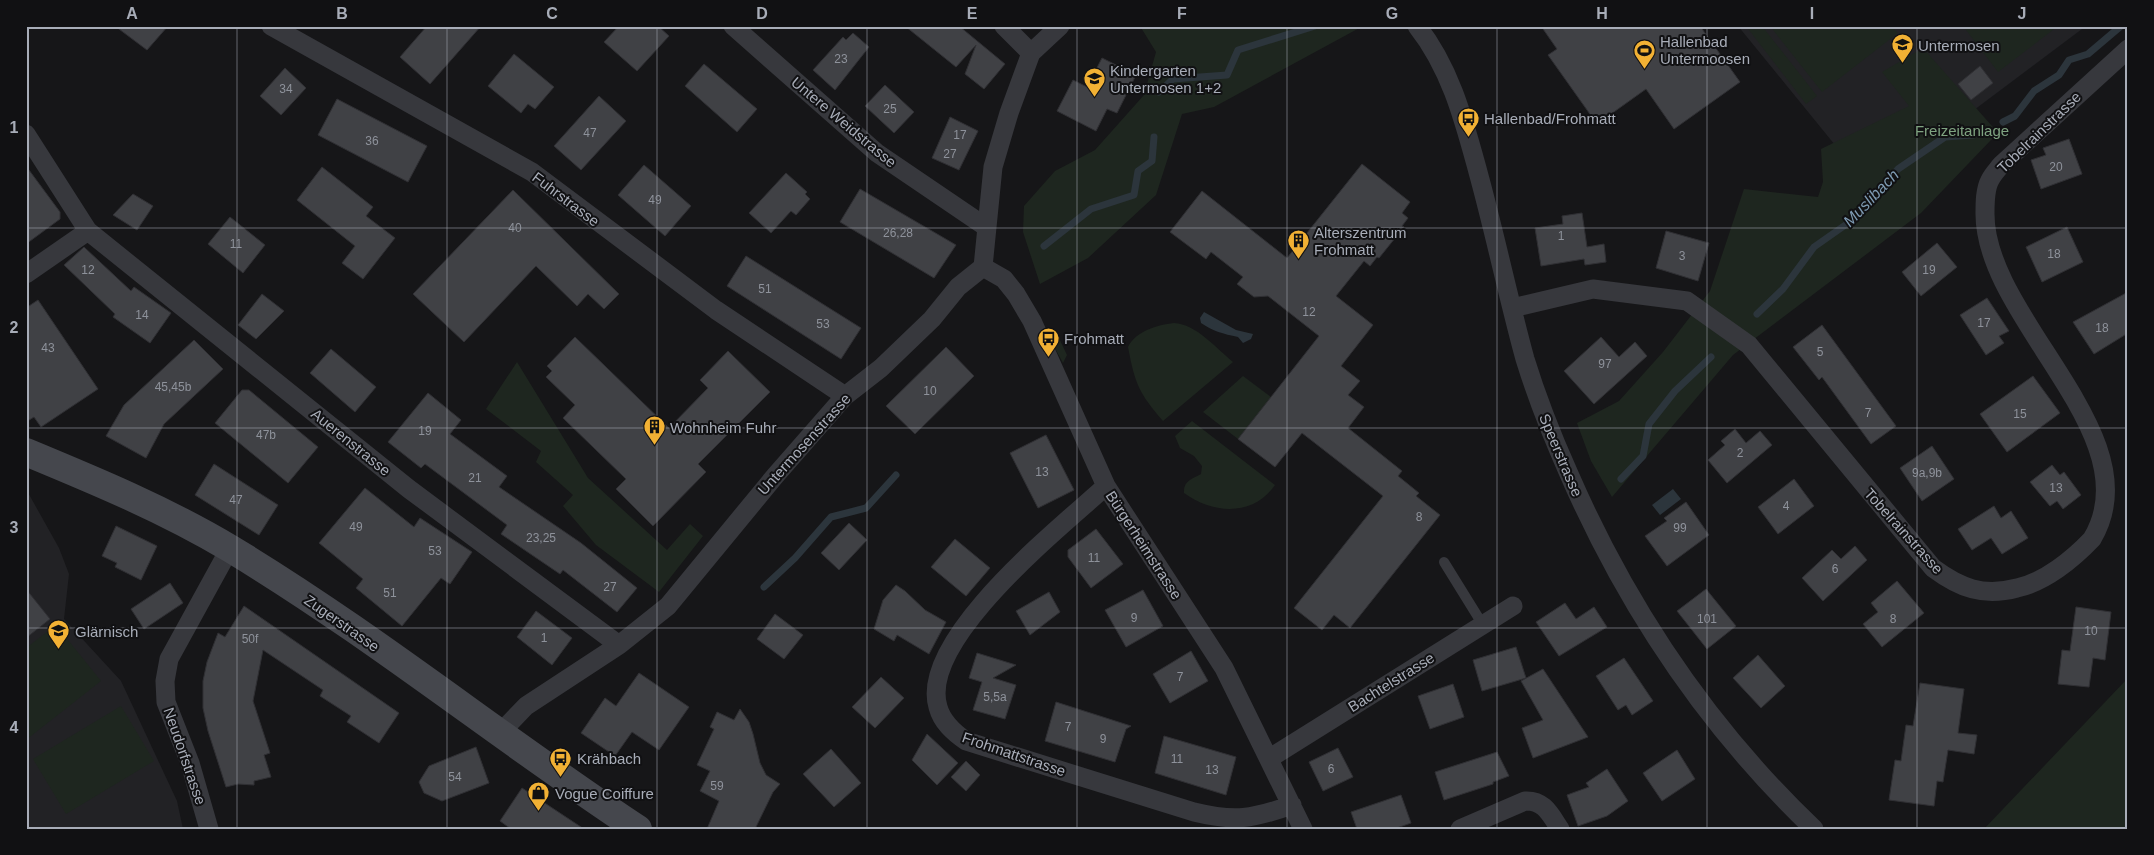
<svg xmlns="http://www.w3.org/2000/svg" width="2154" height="855" viewBox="0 0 2154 855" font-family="Arial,sans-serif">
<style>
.built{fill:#222225}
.green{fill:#1e261f}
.water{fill:#2c353c}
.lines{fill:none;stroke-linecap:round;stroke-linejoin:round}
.stream{stroke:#2c353c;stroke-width:7}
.building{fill:#404145;stroke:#303034}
.lane{stroke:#37383d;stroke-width:10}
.street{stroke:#37383d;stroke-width:19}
.secondary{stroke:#45474d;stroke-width:28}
.grid{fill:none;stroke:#a8adb8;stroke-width:1;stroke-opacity:0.55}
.labels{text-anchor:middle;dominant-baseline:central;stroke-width:4;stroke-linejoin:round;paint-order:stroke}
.number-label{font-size:12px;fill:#8e929b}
.poi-label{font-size:15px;fill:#a8adb8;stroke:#111113;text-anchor:start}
.street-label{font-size:15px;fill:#a8adb8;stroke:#111113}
.park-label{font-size:15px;fill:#7fa381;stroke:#111113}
.water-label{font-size:16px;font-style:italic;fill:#7f9bb3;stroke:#111113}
.neatline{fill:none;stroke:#a8adb8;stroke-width:2}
.grid-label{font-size:16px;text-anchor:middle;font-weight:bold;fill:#a8adb8}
</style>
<rect width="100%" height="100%" fill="#161618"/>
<path class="built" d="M1738,26H2086L1962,119L1848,161Z
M26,489L59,548L69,574L64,619L121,681L177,801L183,829H26Z"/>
<path class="green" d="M1140,26H1363L1214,107L1182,114L1156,195L1088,258L1040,284L1023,232L1024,206L1055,171L1095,150L1144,95L1156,52Z
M1746,26H1762L1817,96L1806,104Z
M1770,26H1891L1898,33L1822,92Z
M1963,26H2058L1998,72Z
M1923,48L1999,134L1991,140L1921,213L1733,355L1612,497L1591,461L1577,423L1619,401L1663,352L1710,291L1744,189L1818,197L1823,182L1821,149L1909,106L1882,72Z
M1174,323C1196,324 1216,348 1233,362L1163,421C1139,393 1135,384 1128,347C1136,331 1157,325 1174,323Z
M1051,329L1056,332L1067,355L1063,363L1050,339Z
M517,362L588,478L667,550L690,524L703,536L659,592L596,545L563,506L573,495L536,462L541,451L486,409Z
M1243,376L1271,397L1238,439L1203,412Z
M1192,421L1275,485C1253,517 1213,514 1184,493C1183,481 1192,479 1201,474L1202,466L1194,456L1180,448L1175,436Z
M56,625L101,681L26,740V648Z
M2128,678V829H1984Z
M121,706L154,761L66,814L33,759Z"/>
<path class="water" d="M1204,312L1236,330L1253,334L1251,339L1243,343L1238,337C1223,334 1213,331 1201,323L1200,318Z
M1673,489L1681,499L1660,515L1652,505Z"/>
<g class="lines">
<path class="stream" d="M1159,92L1173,79L1227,75L1238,50L1315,26
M2003,122L2015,116L2034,91L2059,75L2069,60L2088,54L2121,26
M1044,246L1091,209L1134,195L1138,171L1152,161L1154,137
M1757,314L1783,289L1814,247L1851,221L1898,169L1945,137L1973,135L1981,131
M1621,479L1643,456L1649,424L1675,391L1711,357
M764,587L795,558L831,517L866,508L896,475"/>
</g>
<path class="building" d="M115,26H168L147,50Z
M427,26H481L430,84L400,57Z
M619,26H658L669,36L637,71L604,42Z
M905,26H959L1005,64L984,89L965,74L976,45L956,67Z
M1541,26H1700L1740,82L1674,129L1646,89L1597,124L1548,55L1557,49Z
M853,33L869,47L835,90L813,70L843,37L846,40Z
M514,54L554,87L535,109L528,104L521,113L488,86Z
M1102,58L1136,75L1117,113L1107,109L1096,131L1057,111L1073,80L1087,87Z
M704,64L757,109L737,132L685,86Z
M1980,66L1993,83L1971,100L1958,84Z
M285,68L306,88L281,115L260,96Z
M885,85L914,112L894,133L865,106Z
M599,96L626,121L581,170L554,146Z
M337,99L427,146L408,182L318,135Z
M950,117L978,131L959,170L932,158Z
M2069,139L2082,174L2041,189L2031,160L2046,155L2043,148Z
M1362,164L1410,202L1402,213L1408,218L1402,226L1404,227L1379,258L1377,257L1370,266L1364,261L1336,296L1373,325L1341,366L1360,381L1348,395L1364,407L1348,428L1402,471L1398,476L1419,493L1416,496L1440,515L1350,628L1334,615L1322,630L1294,608L1383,496L1302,433L1275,467L1238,439L1319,336L1268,296L1254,297L1237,284L1243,277L1211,252L1206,259L1170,232L1202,191L1287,258Z
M644,165L691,206L665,236L618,195Z
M26,166L60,212V219L26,244Z
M322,167L373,207L366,216L395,238L363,279L342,263L355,246L297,200Z
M786,173L807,192L805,194L810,199L796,215L791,211L771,233L749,213Z
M860,189L956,245L934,278L840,222Z
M513,190L619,294L604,309L588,294L577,306L536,266L464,342L413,294Z
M133,194L153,206L137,230L113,215Z
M1582,213L1587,247L1604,244L1606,262L1585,265L1584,259L1541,266L1535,228L1563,224L1562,216Z
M230,217L265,245L243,273L208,244Z
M2067,227L2083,262L2042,282L2026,247Z
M1666,231L1709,243L1698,281L1656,268Z
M1937,243L1957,267L1921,296L1902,272Z
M84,247L131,291L134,287L171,313L150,343L113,317L115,314L64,265Z
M746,256L861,328L841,359L727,286Z
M2128,292V333L2094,354L2073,322Z
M262,294L284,311L256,339L238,325Z
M1987,298L2009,331L1999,336L2004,343L1986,355L1960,315Z
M38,300L98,389L41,427L34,417L26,422V308Z
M1822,325L1896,426L1871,444L1822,377L1819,380L1793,347Z
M575,337L669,428L708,388L700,380L728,351L770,392L698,464L706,472L653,526L616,489L626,479L563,418L575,405L546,377L552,371L547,366Z
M1601,337L1619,357L1635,342L1647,356L1594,404L1564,371Z
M194,340L223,369L164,424L146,458L106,436L124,405Z
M946,347L974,376L915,434L886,406Z
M331,349L376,387L355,412L310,373Z
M2033,376L2060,413L2007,452L1980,414Z
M242,390H249L318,447L288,483L215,423Z
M428,393L461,420L450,434L507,476L499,487L581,543L637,588L617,612L563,570L560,574L501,534L507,525L425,464L421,468L388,442Z
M1735,429L1746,443L1760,431L1772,445L1727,483L1708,460L1725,445L1721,441Z
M1046,435L1074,490L1038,508L1010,453Z
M1932,446L1954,479L1922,501L1900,468Z
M214,464L278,505L259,535L195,495Z
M2052,465L2060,475L2064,472L2081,495L2063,509L2057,501L2050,506L2030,482Z
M1794,479L1814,506L1778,534L1758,507Z
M365,488L414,527L420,518L472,552L450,584L441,578L402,626L356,588L363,579L319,543Z
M1686,502L1709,535L1667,566L1645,536L1667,521L1664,518Z
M1994,506L2001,518L2011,511L2028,538L2002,554L1991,538L1972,550L1958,529Z
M849,523L867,540L839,570L821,553Z
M116,526L157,546L141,580L115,567L117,563L102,556Z
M1096,529L1123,564L1091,588L1068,557V550Z
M955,539L990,568L966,596L931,567Z
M1855,546L1867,560L1823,601L1802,578L1832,550L1841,559Z
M1897,581L1924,613L1882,647L1863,624L1878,612L1871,603Z
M170,583L183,603L144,629L131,609Z
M896,585L905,591L925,610L946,622L929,654L897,635L894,641L874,629L883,600Z
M26,589L50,619L26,638Z
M1706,589L1736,626L1707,649L1677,611Z
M1143,590L1163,626L1126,647L1105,610Z
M1049,592L1060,612L1030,635L1016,611Z
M1565,603L1576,619L1594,607L1607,627L1559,656L1536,622Z
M244,606L399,713L379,743L347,722L351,716L320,696L323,690L263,650L253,701L270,753L264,755L271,777L254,781V785L238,784L226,787L208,731L203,708V681L207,662L218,633L225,637Z
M2076,607L2111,612L2105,660L2093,658L2089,687L2058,684L2062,650L2070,651Z
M536,611L572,638L552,665L517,637Z
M775,614L803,635L784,659L757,639Z
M1516,647L1526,678L1482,691L1473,660Z
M1191,651L1208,681L1170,703L1153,674Z
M977,653L1016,665L993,678L1016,685L1005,719L973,710L982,682L969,678Z
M1758,655L1785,686L1761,708L1733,678Z
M1624,658L1653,701L1632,715L1626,705L1618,710L1596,676Z
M1543,669L1588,737L1533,758L1522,728L1543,720L1521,681Z
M639,673L689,707L659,750L632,732L615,756L581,733L605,698L616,706Z
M881,677L904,698L875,728L852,707Z
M1920,683L1964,689L1958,733L1977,735L1974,754L1948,750L1943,782L1937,781L1934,806L1889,800L1895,760L1901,761L1906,725L1913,726Z
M1453,684L1464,717L1430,729L1418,696Z
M1056,702L1131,726L1126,729L1115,762L1045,741Z
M740,709L749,722L753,734L760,763L766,775L780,784L773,792L755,829H707L719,801L700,791L710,771L697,765L714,729L710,727L717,712L734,720Z
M927,734L958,763L937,785L912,760Z
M1164,736L1236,757L1226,795L1155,773Z
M476,747L489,783L442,801L424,793L419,782L429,766Z
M1338,748L1353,777L1323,791L1309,762Z
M831,749L861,783L834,807L803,774Z
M1677,750L1695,779L1662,801L1643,773Z
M1497,752L1509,776L1493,782V784L1444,800L1435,772Z
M966,761L980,775L966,791L951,777Z
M1607,769L1628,801L1607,816L1578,826L1567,795L1589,787L1586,783Z
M522,788L584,829H511L500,821Z
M1401,795L1411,823L1394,829H1357L1351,812Z"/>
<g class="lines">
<path class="lane" d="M1444,562L1483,625"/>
<path class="street" d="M271,26L532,172L716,310L845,396
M733,26L877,153L986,227
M1004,26L1031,53
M1417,26C1451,69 1464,121 1478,172C1495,234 1508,297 1525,359C1537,398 1552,436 1569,474C1627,607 1708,728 1814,829
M26,134L88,231L409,489L619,645
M983,267L1004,279L1016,294L1032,321L1106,486L1224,668L1303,829
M26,274L88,231
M1512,308L1593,289L1687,301L1749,345L1933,568C1960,588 1983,597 2017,588C2045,582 2073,559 2092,539C2154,436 1984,319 1985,213C1985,203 1985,189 1990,180C1993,174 1998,169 2001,165L2128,49
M1106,486C1061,527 918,640 938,707C942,722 953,732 966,741L1194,812C1235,822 1252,819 1292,805
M500,733L526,706L619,645L668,606L775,476L845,396L881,368L932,319L958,287L983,267L993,167L1009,113L1031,53L1060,26
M1270,758L1513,606
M209,829L190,763L166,702L165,681L169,659L230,548
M1460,829L1525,801C1544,800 1550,814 1560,829"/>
<path class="secondary" d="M26,452C96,481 166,510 231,549C372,634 500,738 638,829"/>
</g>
<path class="grid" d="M237,26V829M447,26V829M657,26V829M867,26V829M1077,26V829M1287,26V829M1497,26V829M1707,26V829M1917,26V829M26,228H2128M26,428H2128M26,628H2128"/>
<defs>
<symbol id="school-pin" viewBox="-11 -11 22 30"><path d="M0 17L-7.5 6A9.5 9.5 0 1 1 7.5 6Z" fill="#f2b134" stroke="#111113"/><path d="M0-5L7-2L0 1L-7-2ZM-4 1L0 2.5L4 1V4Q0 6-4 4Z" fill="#111"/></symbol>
<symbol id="stadium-pin" viewBox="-11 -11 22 30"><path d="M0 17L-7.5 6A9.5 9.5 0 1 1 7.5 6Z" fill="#f2b134" stroke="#111113"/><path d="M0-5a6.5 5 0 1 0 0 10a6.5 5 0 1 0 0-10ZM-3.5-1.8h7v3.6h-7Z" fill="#111"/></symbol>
<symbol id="bus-pin" viewBox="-11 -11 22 30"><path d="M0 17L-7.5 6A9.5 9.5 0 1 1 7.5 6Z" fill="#f2b134" stroke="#111113"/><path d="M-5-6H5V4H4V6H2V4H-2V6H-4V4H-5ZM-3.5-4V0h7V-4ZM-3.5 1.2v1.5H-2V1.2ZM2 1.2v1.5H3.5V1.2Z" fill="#111"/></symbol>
<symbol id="building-pin" viewBox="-11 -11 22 30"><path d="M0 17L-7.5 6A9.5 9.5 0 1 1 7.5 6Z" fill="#f2b134" stroke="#111113"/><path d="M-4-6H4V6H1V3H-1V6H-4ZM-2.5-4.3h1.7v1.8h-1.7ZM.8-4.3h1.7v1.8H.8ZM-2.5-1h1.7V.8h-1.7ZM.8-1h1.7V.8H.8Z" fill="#111"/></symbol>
<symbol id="shop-pin" viewBox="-11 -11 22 30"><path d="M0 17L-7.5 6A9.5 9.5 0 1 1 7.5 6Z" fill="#f2b134" stroke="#111113"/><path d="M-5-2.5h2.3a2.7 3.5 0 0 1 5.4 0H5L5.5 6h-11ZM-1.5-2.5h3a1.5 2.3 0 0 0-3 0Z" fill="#111"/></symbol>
</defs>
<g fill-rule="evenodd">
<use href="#school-pin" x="1890" y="32" width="25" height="34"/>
<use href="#stadium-pin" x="1632" y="38" width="25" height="34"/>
<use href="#school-pin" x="1082" y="66" width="25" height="34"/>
<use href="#bus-pin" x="1456" y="106" width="25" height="34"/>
<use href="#building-pin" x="1286" y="228" width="25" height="34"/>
<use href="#bus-pin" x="1036" y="326" width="25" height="34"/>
<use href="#building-pin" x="642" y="414" width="25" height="34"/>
<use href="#school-pin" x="46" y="618" width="25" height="34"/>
<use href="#bus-pin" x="548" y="746" width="25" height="34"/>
<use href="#shop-pin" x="526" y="780" width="25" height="34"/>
</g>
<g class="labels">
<g class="number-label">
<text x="841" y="59">23</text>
<text x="286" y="89">34</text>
<text x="890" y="109">25</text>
<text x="590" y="133">47</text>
<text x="960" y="135">17</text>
<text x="372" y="141">36</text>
<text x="950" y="154">27</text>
<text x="2056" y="167">20</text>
<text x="655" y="200">49</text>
<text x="515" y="228">40</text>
<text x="898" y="233">26,28</text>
<text x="1561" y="236">1</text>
<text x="236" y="244">11</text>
<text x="2054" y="254">18</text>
<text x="1682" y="256">3</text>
<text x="88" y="270">12</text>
<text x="1929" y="270">19</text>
<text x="765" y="289">51</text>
<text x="1309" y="312">12</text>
<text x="142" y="315">14</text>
<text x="1984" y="323">17</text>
<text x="823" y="324">53</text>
<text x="2102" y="328">18</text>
<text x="48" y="348">43</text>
<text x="1820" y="352">5</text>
<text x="1605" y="364">97</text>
<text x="173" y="387">45,45b</text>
<text x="930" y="391">10</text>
<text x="1868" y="413">7</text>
<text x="2020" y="414">15</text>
<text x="425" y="431">19</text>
<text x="266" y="435">47b</text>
<text x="1740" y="453">2</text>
<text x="1042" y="472">13</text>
<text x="1927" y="473">9a,9b</text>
<text x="475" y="478">21</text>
<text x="2056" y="488">13</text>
<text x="236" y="500">47</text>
<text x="1786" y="506">4</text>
<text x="1419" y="517">8</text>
<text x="356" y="527">49</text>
<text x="1680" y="528">99</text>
<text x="541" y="538">23,25</text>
<text x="435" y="551">53</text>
<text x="1094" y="558">11</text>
<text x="1835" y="569">6</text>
<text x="610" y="587">27</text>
<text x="390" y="593">51</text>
<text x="1134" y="618">9</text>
<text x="1707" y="619">101</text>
<text x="1893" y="619">8</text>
<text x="2091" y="631">10</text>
<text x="544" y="638">1</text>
<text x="250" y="639">50f</text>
<text x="1180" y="677">7</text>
<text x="995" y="697">5,5a</text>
<text x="1068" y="727">7</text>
<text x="1103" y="739">9</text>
<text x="1177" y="759">11</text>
<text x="1331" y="769">6</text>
<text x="1212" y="770">13</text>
<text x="455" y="777">54</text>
<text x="717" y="786">59</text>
</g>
<g class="poi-label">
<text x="1660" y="41">Hallenbad<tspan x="1660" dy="17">Untermoosen</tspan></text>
<text x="1918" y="45">Untermosen</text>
<text x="1110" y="70">Kindergarten<tspan x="1110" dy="17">Untermosen 1+2</tspan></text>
<text x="1484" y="118">Hallenbad/Frohmatt</text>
<text x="1314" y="232">Alterszentrum<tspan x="1314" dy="17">Frohmatt</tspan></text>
<text x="1064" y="338">Frohmatt</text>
<text x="670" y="427">Wohnheim Fuhr</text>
<text x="75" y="631">Glärnisch</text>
<text x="577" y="758">Krähbach</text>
<text x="555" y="793">Vogue Coiffure</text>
</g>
<g class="street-label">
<text transform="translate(844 122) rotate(40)">Untere Weidstrasse</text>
<text transform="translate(2039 132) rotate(-44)">Tobelrainstrasse</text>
<text transform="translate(566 199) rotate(37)">Fuhrstrasse</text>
<text transform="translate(351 442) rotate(39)">Auerenstrasse</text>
<text transform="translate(804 444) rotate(-48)">Untermosenstrasse</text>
<text transform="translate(1561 455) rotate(67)">Speerstrasse</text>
<text transform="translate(1904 531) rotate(48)">Tobelrainstrasse</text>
<text transform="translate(1144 545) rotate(57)">Bürgerheimstrasse</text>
<text transform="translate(342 623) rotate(35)">Zugerstrasse</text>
<text transform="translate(1391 682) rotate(-32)">Bachtelstrasse</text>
<text transform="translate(1014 754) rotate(19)">Frohmattstrasse</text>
<text transform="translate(185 756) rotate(71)">Neudorfstrasse</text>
</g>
<g class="park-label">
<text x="1962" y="130">Freizeitanlage</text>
</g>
<g class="water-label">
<text transform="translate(1871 198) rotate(-46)">Muslibach</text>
</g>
</g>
<rect width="2154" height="855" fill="none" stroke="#111113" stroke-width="55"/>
<rect x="28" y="28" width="2098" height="800" class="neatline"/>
<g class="grid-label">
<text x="132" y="19">A</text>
<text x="342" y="19">B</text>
<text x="552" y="19">C</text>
<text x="762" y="19">D</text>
<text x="972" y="19">E</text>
<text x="1182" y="19">F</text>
<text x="1392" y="19">G</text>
<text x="1602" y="19">H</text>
<text x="1812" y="19">I</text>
<text x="2022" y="19">J</text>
<text x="14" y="133">1</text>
<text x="14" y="333">2</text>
<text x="14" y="533">3</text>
<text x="14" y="733">4</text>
</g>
</svg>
